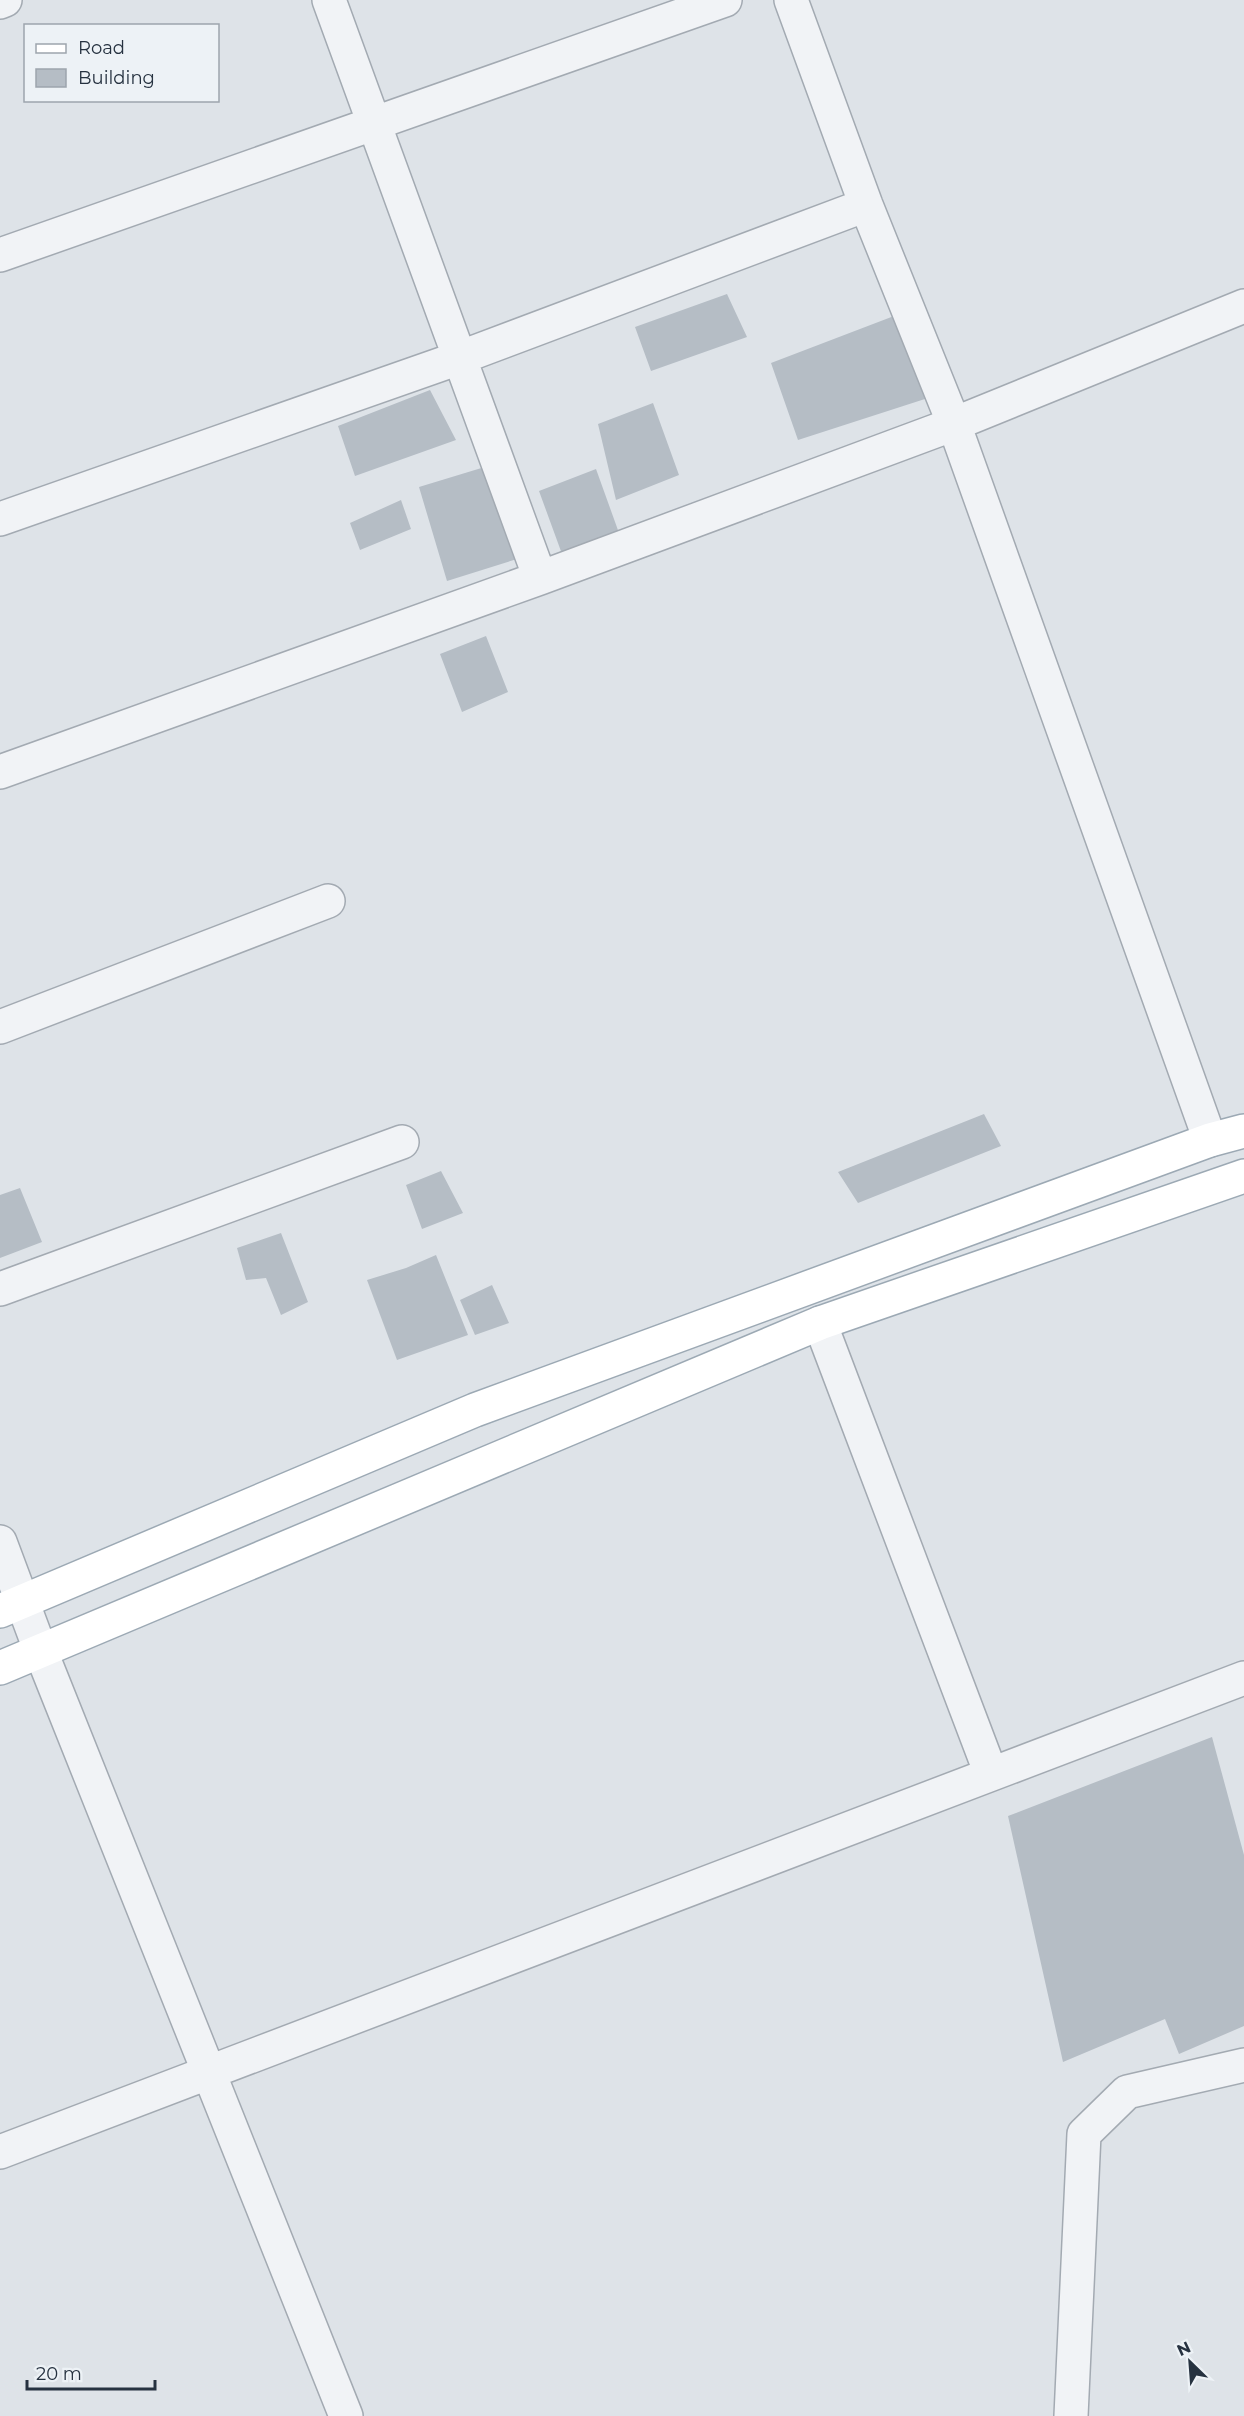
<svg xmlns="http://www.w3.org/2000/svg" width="1244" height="2416" viewBox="0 0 1244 2416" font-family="Montserrat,sans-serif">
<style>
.building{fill:#b5bdc5}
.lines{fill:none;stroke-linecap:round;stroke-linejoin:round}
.minor-casing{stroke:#a3aab2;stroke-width:36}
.major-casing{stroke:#9ca9b4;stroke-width:36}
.minor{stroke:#f1f3f6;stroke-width:33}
.major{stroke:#fff;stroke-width:33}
</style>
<rect width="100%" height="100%" fill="#dee3e8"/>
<path class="building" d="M727,294L747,337L651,371L635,327Z
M894,316L928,398L798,440L771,363Z
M430,390L456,440L355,476L338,426Z
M653,403L679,475L616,500L598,424Z
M488,466L517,559L447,581L419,487Z
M596,469L619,533L562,554L539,491Z
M401,500L411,529L360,550L350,523Z
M486,636L508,692L462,712L440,654Z
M984,1114L1001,1146L858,1203L838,1172Z
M441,1171L463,1213L422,1229L406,1185Z
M20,1188L42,1242L0,1258V1195Z
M281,1233L308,1302L281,1315L266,1278L246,1280L237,1248Z
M436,1255L468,1335L397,1360L367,1280L406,1268Z
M492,1285L509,1323L475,1335L460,1300Z
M1212,1737L1244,1855V2026L1179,2054L1165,2019L1063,2062L1008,1816Z"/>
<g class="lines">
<defs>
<path id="minor" d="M329,0L540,578
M791,0L866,205L954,424L1210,1140
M0,2L5,0
M0,255L725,0
M0,519L459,358L866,205
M0,772L540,578L954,424L1244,306
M0,1027L328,901
M0,1289L402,1142
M820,1323L991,1774
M0,1542L41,1652L346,2416
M0,2152L1244,1678
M1071,2416L1084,2134L1127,2092L1244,2065"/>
<path id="major" d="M0,1611L475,1410L1210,1140L1244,1131
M0,1668L820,1323L1244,1176"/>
</defs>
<use href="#minor" class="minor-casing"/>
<use href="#major" class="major-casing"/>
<use href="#minor" class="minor"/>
<use href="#major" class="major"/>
</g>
<rect x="24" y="24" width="195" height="78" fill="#edf2f6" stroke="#9da5ad" stroke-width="1.5"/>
<rect x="36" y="44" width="30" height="9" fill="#ffffff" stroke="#9da5ad" stroke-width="1.5"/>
<text x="78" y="54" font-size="18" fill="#263240">Road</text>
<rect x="36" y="69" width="30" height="18" fill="#b5bdc5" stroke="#9da5ad" stroke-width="1.5"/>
<text x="78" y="84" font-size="18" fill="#263240">Building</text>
<g transform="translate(1190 2362) rotate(335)" stroke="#edf2f6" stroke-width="4.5" paint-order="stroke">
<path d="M0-4.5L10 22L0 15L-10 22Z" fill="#263240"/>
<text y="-9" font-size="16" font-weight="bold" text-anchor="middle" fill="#263240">N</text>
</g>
<path d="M27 2380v9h128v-9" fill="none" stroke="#263240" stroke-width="3"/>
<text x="36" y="2380" font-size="18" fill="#263240" stroke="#edf2f6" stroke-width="4.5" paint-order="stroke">20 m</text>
</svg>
